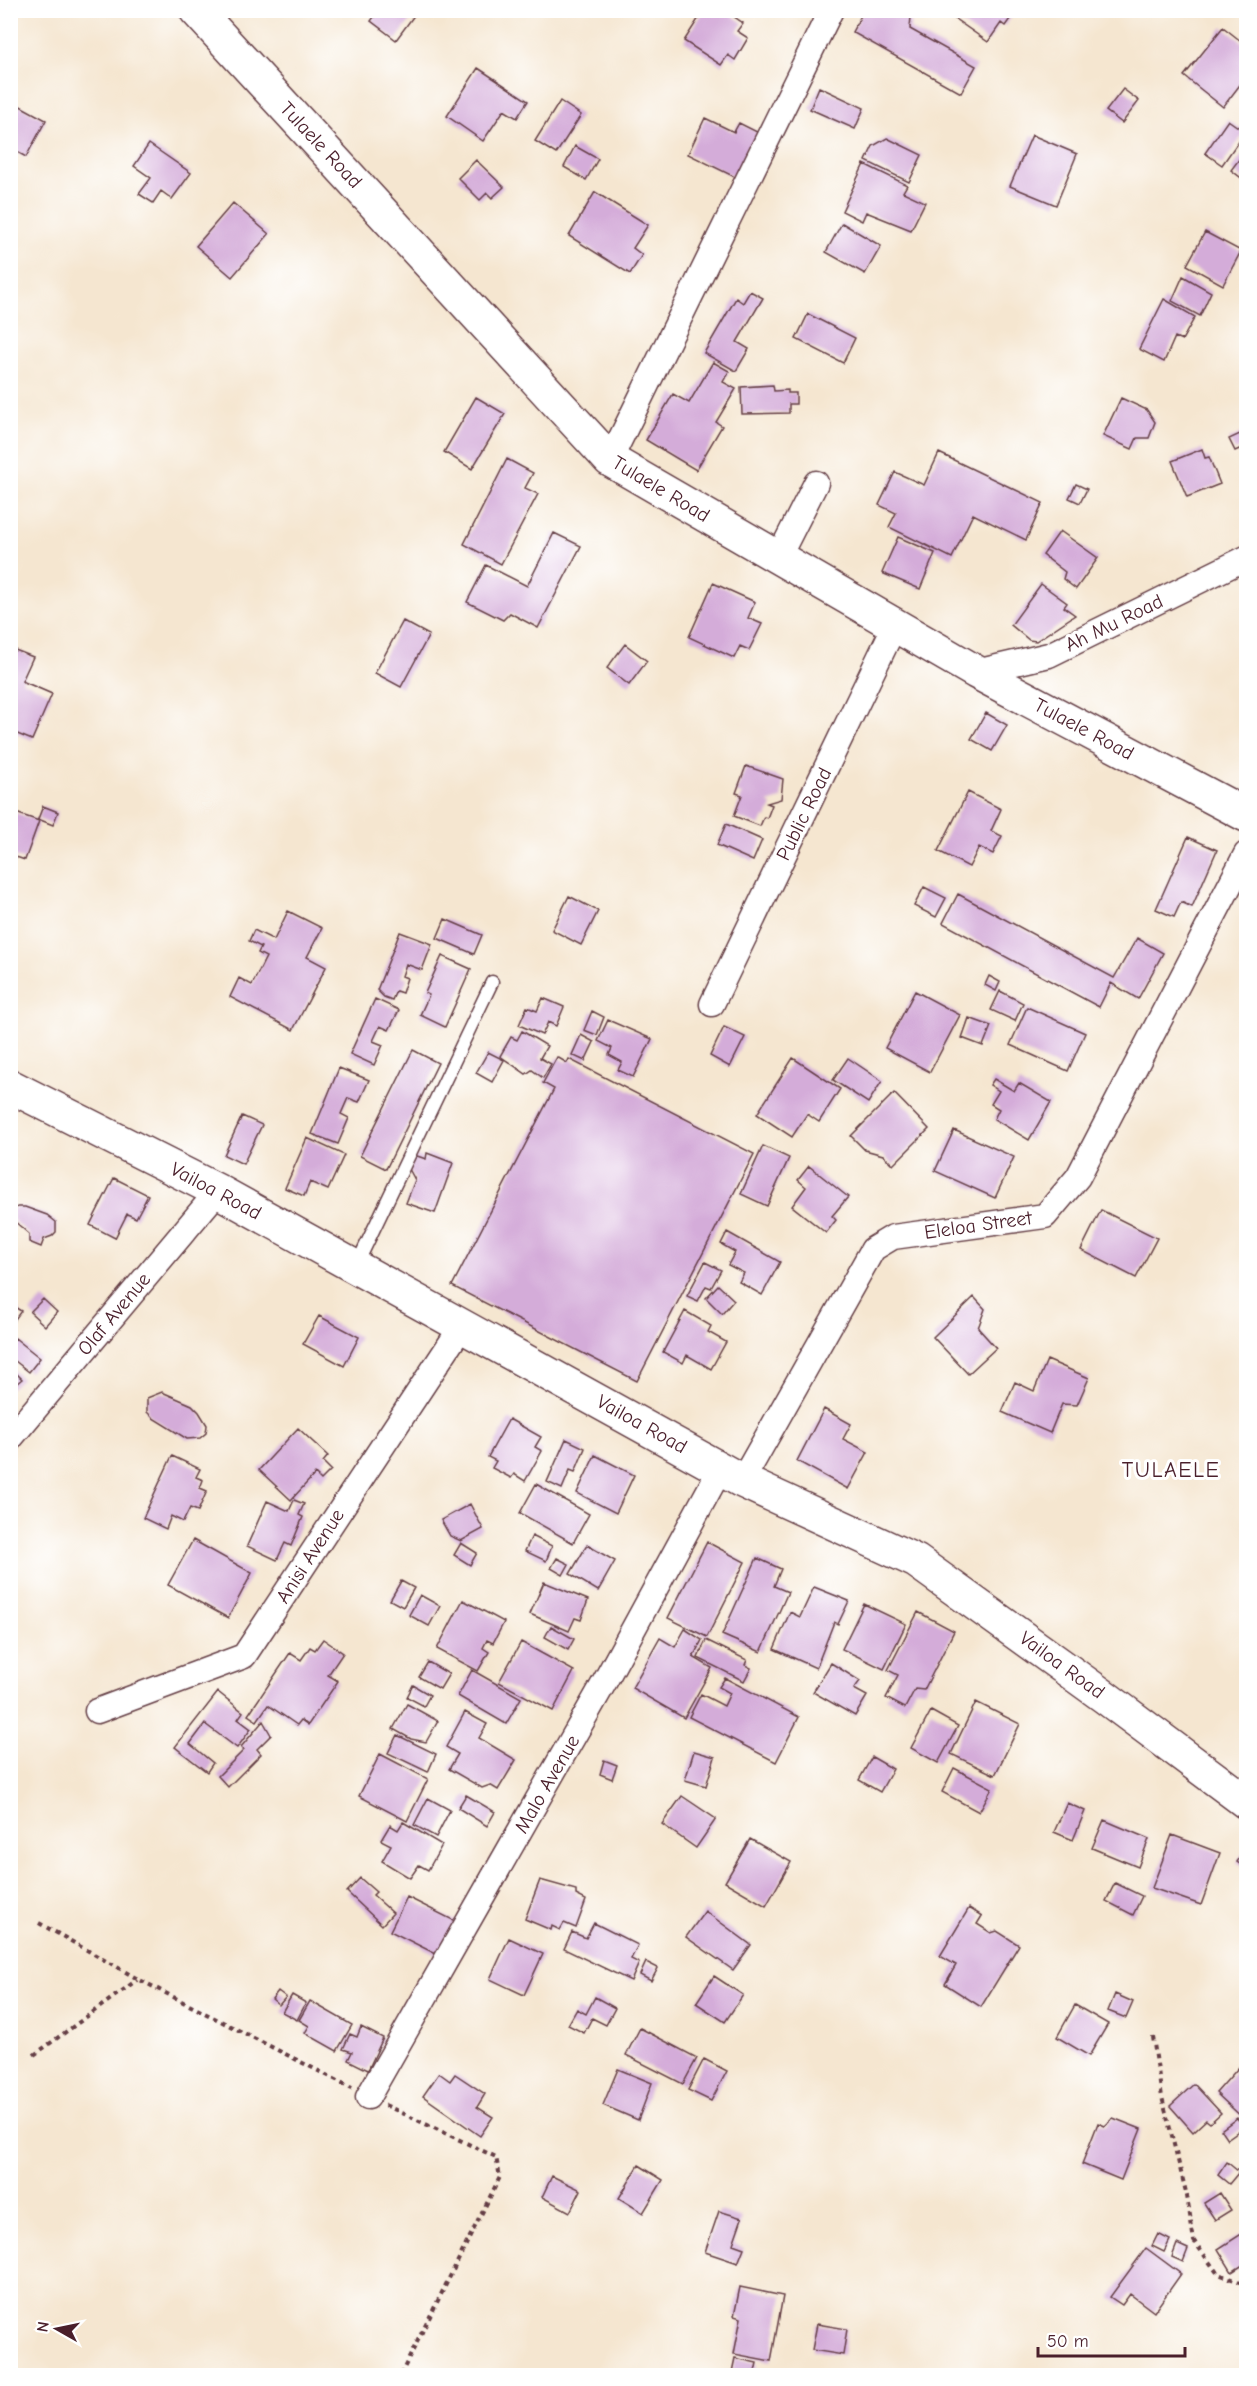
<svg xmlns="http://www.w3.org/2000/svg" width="1257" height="2386" viewBox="0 0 1257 2386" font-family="'Comic Neue',sans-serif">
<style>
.building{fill:#d4acd9}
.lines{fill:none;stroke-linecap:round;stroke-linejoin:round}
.lane-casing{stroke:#643d44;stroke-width:15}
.street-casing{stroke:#643d44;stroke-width:27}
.secondary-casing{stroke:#643d44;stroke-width:36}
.path{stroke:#643d44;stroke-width:4;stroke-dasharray:4.5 4.5;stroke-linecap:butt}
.lane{stroke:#fff;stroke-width:12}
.street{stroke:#fff;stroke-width:24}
.secondary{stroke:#fff;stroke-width:33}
.labels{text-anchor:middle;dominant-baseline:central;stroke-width:6;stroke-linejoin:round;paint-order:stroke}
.street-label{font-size:20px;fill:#4a1f2b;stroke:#fff}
.quarter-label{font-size:22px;letter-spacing:1.5px;fill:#4a1f2b;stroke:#fff}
</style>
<rect width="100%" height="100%" fill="#fff"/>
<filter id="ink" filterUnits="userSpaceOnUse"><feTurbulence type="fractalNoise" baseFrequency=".0167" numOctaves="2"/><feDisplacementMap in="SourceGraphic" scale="12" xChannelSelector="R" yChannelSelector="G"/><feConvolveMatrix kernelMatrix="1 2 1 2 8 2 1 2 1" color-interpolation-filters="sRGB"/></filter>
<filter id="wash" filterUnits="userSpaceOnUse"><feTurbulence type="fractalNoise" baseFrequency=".008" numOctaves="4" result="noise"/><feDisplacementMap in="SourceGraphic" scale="24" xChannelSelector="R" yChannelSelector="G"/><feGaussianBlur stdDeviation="1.35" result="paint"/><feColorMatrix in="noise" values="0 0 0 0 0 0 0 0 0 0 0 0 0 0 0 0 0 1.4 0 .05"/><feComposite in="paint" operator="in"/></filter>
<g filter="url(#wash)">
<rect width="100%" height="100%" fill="#f5e6d0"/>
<g id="blocks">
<path class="building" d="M379,10H418L396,40L371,21Z
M704,10H724L743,23L737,31L748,38L735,60L728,55L721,65L684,41Z
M864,10H901L911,16L910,29L976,66L961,93L852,32Z
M946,10H1012L1015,12L1005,26L1001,23L988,42L945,12Z
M1223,27L1246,45V77L1223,107L1184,76Z
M478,68L528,101L517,118L504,110L483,141L447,116Z
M819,87L864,108L855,129L810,109Z
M1123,89L1139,101L1122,123L1106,111Z
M560,101L581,115L556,154L535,141Z
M13,102L46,120L26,157L10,148V107Z
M705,118L734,132L739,123L767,137L745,182L688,154Z
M1228,120L1245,132L1222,165L1205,153Z
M1032,135L1077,154L1056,205L1010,186Z
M887,138L922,155L909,182L866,161L873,146Z
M149,144L191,173L172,199L161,191L153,203L139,194L151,178L134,166Z
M575,146L598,159L586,180L564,167Z
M1246,150V178L1244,180L1231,170Z
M476,160L504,187L492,198L487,193L480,200L458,178Z
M864,164L907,185L903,192L925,202L911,230L866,212L862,221L842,211Z
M595,192L648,225L633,248L642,255L630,274L569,236Z
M233,203L269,234L232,277L196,246Z
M842,223L881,246L865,274L826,252Z
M1205,232L1241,251L1223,285L1187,265Z
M1183,276L1211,292L1200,316L1172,301Z
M750,291L763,298L737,342L749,349L736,371L704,353L736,298L743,303Z
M1164,299L1195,317L1182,340L1175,337L1164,362L1139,349Z
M808,314L855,338L843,363L796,339Z
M713,362L729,371L723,382L736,389L716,422L722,426L696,470L646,440L673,394L689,403Z
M773,385L774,391L788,390V393H796V404H789V413L742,414L741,387Z
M476,397L505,414L472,469L444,452Z
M1121,398L1147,410L1155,422L1149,438H1137L1132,449L1103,436Z
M1244,432L1246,446L1235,451L1229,439Z
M1202,449L1205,458L1209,457L1220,484L1187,497L1172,461Z
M939,453L1043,503L1026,540L973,514L952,558L889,527L896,513L879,505L895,472L924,485Z
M507,459L533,473L525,488L538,494L501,564L464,544Z
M1076,484L1087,489L1080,503L1069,498Z
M1060,531L1098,558L1076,589L1063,579L1065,572L1043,555Z
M554,533L581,546L538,628L510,613L503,620L467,602L486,565L527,586Z
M898,537L935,553L920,589L882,573Z
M713,583L755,602L748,618L762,624L749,650L740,646L734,658L689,637Z
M1041,584L1067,603L1064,607L1075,615L1036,641L1029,640L1011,625Z
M403,621L429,635L401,687L375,673Z
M625,644L647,661L629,685L607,668Z
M10,648L33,657L22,681L52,694L32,740L10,731Z
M986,713L1007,725L992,751L971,739Z
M746,766L783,779L781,799L767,803L772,805L767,818L764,817L760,826L734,816L742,795L736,793Z
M968,792L1001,809L991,831L1002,836L993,854L979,847L969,867L938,851Z
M43,806L58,812L53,825L38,819Z
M13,812L39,821L25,860L10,855V820Z
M726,824L762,840L753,861L717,845Z
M1188,837L1217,850L1192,907L1181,902L1174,917L1156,909Z
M924,887L946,898L936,917L914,906Z
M958,894L1114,978L1137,938L1163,953L1138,999L1111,983L1099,1007L943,923Z
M569,896L598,911L581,945L552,930Z
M288,911L322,928L307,957L326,967L293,1030L230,997L239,978L252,985L266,957L258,953L261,947L249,941L254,930L274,940Z
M445,919L482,935L474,954L437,938Z
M400,932L432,944L422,970L406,964L402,976L407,978L402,993L396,991L392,1000L384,997L377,990Z
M442,956L471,969L445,1027L420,1015L429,995L425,993Z
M989,976L1000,982L996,991L985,985Z
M915,991L960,1015L930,1072L885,1048Z
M1000,991L1023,1003L1015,1021L991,1010Z
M543,998L564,1007L556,1026L548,1022L542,1035L519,1025L527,1007L537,1011Z
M375,999L399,1010L389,1030L380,1026L373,1041L383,1045L374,1065L350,1054Z
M1027,1007L1085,1033L1068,1071L1010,1045Z
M592,1011L604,1017L597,1035L584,1030Z
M969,1018L991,1026L983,1046L962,1038Z
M608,1020L652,1039L633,1077L618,1070L622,1062L609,1055L612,1048L598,1041Z
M724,1027L745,1037L730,1067L710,1056Z
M522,1031L547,1046L540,1058L551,1064L543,1078L532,1070L526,1074L500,1056L511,1037L517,1040Z
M581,1035L594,1042L585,1061L572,1055Z
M413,1050L438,1063L386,1169L360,1156Z
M488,1052L504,1060L492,1082L476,1073Z
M557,1057L567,1063L569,1059L754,1154L637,1381L452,1286L554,1089L543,1083Z
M793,1058L840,1089L819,1122L807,1114L792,1137L757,1114Z
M848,1058L882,1081L868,1103L833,1080Z
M339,1068L369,1080L359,1102L348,1098L341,1114L349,1118L338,1144L312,1134Z
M994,1079L1014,1091L1019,1083L1051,1102L1029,1140L994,1119L999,1109L991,1104L999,1091L990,1085Z
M894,1093L929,1129L893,1165L883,1155L865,1150L851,1136Z
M242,1116L262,1125L243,1164L224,1155Z
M954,1130L1014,1157L995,1198L935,1171Z
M307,1138L344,1155L328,1190L310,1182L304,1196L285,1188Z
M763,1146L789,1158L767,1206L741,1194Z
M427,1153L453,1163L435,1213L406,1203L415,1180L409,1169L414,1155L426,1159Z
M809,1166L848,1197L832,1216L836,1220L826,1233L792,1206L806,1187L798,1180Z
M114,1178L148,1195L136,1218L127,1214L115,1238L90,1225Z
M18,1207H25L47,1215L56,1222V1232L52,1236L44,1239L41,1247L29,1242V1234L13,1220L12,1209Z
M1101,1210L1157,1238L1136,1278L1081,1250Z
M727,1232L780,1262L762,1295L739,1282L744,1273L728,1265L735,1252L721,1244Z
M705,1262L721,1270L711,1288L706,1286L698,1301L687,1296Z
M718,1285L734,1300L722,1314L706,1298Z
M974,1297L985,1309L978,1328L996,1348L968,1374L933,1337Z
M43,1299L57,1312L45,1326L30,1312Z
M10,1304L21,1311L10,1326Z
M685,1311L711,1326L708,1332L726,1342L711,1369L687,1355L683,1363L663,1352Z
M319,1316L359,1337L344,1366L303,1344Z
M15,1338L40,1358L29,1372L10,1357V1344Z
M1047,1360L1089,1378L1077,1405L1062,1404L1050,1433L1002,1412L1015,1382L1034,1391Z
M10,1367L22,1379L10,1389Z
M162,1392L192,1405L199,1412L207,1425L206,1433L200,1438L187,1439L153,1418L147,1412V1398Z
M824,1409L851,1424L843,1439L868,1452L848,1489L797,1461Z
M509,1419L541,1437L535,1447L542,1451L525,1481L514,1474L511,1478L492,1468L496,1461L488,1457Z
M298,1428L328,1456L323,1462L331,1470L321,1480L315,1474L291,1500L259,1470Z
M566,1439L585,1448L575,1472L570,1470L562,1489L547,1482Z
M595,1455L634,1475L616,1513L577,1493Z
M172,1456L200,1469L196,1477L203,1480L200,1488L207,1491L198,1511L190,1508L183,1522L171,1516L166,1529L143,1518Z
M536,1484L589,1514L573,1543L520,1513Z
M294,1500L304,1504L299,1515L303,1517L291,1546L285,1543L277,1560L247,1546L267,1501L289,1511Z
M470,1504L483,1529L461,1541L450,1536L441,1520Z
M532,1536L552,1546L546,1561L525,1551Z
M193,1540L252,1573L228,1618L168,1585Z
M707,1542L745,1562L707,1637L668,1618Z
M461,1543L477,1553L470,1565L454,1555Z
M587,1545L615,1561L598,1591L570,1574Z
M557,1558L569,1564L563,1575L551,1568Z
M757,1558L781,1569L774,1586L788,1592L761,1652L722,1635Z
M401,1581L414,1588L403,1607L390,1600Z
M544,1582L588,1600L581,1620L575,1618L569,1631L530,1614Z
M814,1587L849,1601L838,1624L834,1622L816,1668L774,1649L790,1612L800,1617Z
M420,1595L440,1606L429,1626L409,1615Z
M463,1600L504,1622L493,1643L487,1640L483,1648L489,1652L478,1671L437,1649Z
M864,1604L906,1624L884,1669L842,1649Z
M918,1612L954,1631L924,1690L915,1689L905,1708L886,1698L898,1675L888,1670Z
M551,1626L574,1639L568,1650L545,1637Z
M685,1629L702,1640L693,1657L712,1668L684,1718L632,1688L660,1638L675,1647Z
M323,1639L343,1653L328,1675L338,1681L308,1725L301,1720L297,1725L268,1705L257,1721L248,1715L290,1653L301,1660L310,1647L315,1650Z
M706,1640L747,1660L745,1665L751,1668L744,1681L698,1658Z
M521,1642L574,1671L553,1711L499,1682Z
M428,1662L449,1674L440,1689L419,1677Z
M831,1663L860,1681L854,1689L867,1696L855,1716L813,1692Z
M472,1670L521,1698L506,1724L458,1696Z
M725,1678L799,1717L776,1762L689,1717L701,1694L724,1706L730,1693L719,1687Z
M413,1685L430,1695L424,1706L407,1697Z
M218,1692L243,1712L238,1719L251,1729L237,1748L205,1724L190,1744L213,1763L207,1772L175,1747Z
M976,1702L1020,1724L995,1775L951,1754Z
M407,1704L438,1721L426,1742L411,1739L393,1729Z
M931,1711L958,1726L938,1763L911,1748Z
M465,1712L487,1724L479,1738L516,1760L498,1790L490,1785L482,1788L449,1769L458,1754L446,1747Z
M263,1721L271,1735L257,1749L261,1754L228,1787L218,1776L244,1750L241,1747Z
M397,1735L436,1754L428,1772L388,1753Z
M694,1751L715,1757L706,1786L685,1780Z
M380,1754L428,1779L407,1821L359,1796Z
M872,1757L893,1769L880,1792L859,1780Z
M604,1760L617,1765L612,1779L600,1774Z
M954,1768L992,1788L979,1812L942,1792Z
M466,1795L495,1812L487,1826L458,1808Z
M682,1796L716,1819L696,1848L662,1824Z
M428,1798L450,1810L436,1837L414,1825Z
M1067,1803L1085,1811L1073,1840L1054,1832Z
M1104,1820L1149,1839L1138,1867L1092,1848Z
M403,1822L442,1845L428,1870L419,1865L410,1878L382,1861L391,1845L381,1840L390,1825L398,1830Z
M1172,1835L1220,1853L1201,1905L1152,1888Z
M750,1839L791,1862L766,1906L725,1882Z
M1246,1848V1868L1237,1862Z
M360,1878L376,1892L373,1895L393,1913L382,1925L347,1892Z
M540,1880L576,1890V1895L586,1900L576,1928L564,1923L560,1930L552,1926L551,1930L525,1919Z
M1115,1883L1142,1896L1133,1915L1106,1901Z
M407,1897L457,1922L440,1956L390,1931Z
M969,1908L982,1916L977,1924L991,1933L997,1931L1019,1945L981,2007L945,1984L956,1965L940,1956Z
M705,1911L751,1945L733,1970L686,1937Z
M594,1923L638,1945L631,1959L639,1963L631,1981L564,1949L572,1932L586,1938Z
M509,1938L543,1954L524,1995L490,1979Z
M646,1962L658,1968L651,1981L640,1975Z
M714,1976L743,1995L725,2022L696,2003Z
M278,1991L286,1997L279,2005L272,1999Z
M1115,1994L1133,2002L1126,2018L1108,2011Z
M292,1995L306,2003L297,2020L282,2012Z
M595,1997L615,2008L606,2025L592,2018L584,2033L568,2025L577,2009L586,2014Z
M310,2001L352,2025L337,2051L305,2033L309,2026L299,2020Z
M1075,2005L1108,2024L1089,2056L1057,2037Z
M361,2027L383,2038L368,2070L348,2060L352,2052L343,2049L350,2034L357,2037Z
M640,2028L697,2058L683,2084L626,2055Z
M704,2059L727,2071L711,2101L688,2090Z
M1239,2067L1246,2073V2121L1216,2093Z
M618,2069L652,2083L638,2120L603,2105Z
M439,2073L450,2081L455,2074L485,2094L477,2107L493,2117L480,2136L423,2096Z
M1194,2084L1221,2113L1210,2123L1206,2120L1193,2132L1170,2106Z
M1113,2118L1141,2129L1121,2180L1082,2164L1098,2123L1105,2126Z
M1237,2118L1244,2127L1227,2139L1221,2130Z
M1227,2162L1239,2172L1229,2184L1218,2175Z
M639,2165L663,2180L643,2213L619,2198Z
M552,2176L581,2190L570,2212L542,2197Z
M1220,2193L1231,2210L1215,2220L1204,2203Z
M719,2211L742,2218L733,2244L744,2248L738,2263L705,2252Z
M1246,2231V2263L1232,2272L1218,2249Z
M1158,2234L1170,2240L1164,2252L1152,2246Z
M1177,2244L1188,2249L1183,2262L1172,2257Z
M1146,2248L1181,2274L1154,2312L1130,2294L1122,2305L1110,2297Z
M740,2287L783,2296L771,2361L734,2354L741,2318L734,2316Z
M817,2324L847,2329L843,2355L812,2350Z
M735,2358L757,2363L754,2376L732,2372Z"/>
</g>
</g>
<g filter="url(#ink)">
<use href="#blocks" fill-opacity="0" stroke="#643d44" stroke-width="1.5"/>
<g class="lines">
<defs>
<path id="lane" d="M356,1266L492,982"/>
<path id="street" d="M610,460L831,10
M778,558L816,483
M976,672L1049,655L1246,558
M712,1004L895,625
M10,1439L218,1191
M742,1481L873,1249L893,1237L1045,1216L1078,1177L1246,854
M97,1711L244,1656L462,1326
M368,2097L604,1683L721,1468"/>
<path id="secondary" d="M196,10L610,460L976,672L1246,815
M10,1086L218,1191L742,1481L916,1561L1105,1697L1246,1802"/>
</defs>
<use href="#lane" class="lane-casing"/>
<use href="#street" class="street-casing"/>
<use href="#secondary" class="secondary-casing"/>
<path class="path" d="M39,1923L138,1979L352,2088
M1153,2037L1162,2097L1187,2196L1194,2241L1218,2274L1246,2284
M34,2055L137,1980
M385,2105L496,2157L500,2177L400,2376"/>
<use href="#lane" class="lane"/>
<use href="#street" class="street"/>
<use href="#secondary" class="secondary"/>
</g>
</g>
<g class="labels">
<g class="street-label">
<text transform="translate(321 145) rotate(47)">Tulaele Road</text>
<text transform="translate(661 489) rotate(31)">Tulaele Road</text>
<text transform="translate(1114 623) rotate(-26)">Ah Mu Road</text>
<text transform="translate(1084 729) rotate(28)">Tulaele Road</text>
<text transform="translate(804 814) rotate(-64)">Public Road</text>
<text transform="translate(216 1191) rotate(28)">Vailoa Road</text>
<text transform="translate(978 1225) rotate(-8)">Eleloa Street</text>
<text transform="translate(114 1314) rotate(-50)">Olaf Avenue</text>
<text transform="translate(642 1424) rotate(29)">Vailoa Road</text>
<text transform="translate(310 1556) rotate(-57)">Anisi Avenue</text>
<text transform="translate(1062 1665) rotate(36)">Vailoa Road</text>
<text transform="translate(547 1784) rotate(-60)">Malo Avenue</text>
</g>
<g class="quarter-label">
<text x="1171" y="1470">TULAELE</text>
</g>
</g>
<rect width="1257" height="2386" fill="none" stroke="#fff" stroke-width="36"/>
<g transform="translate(57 2329) rotate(279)" stroke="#ffffff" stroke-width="4.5" paint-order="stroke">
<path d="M0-4.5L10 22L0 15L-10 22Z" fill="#4a1f2b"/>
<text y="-9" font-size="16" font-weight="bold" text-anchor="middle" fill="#4a1f2b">N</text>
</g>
<path d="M1038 2347v9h147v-9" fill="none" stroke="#4a1f2b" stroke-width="3"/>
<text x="1047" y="2347" font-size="18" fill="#4a1f2b" stroke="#ffffff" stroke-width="4.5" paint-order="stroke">50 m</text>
</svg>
